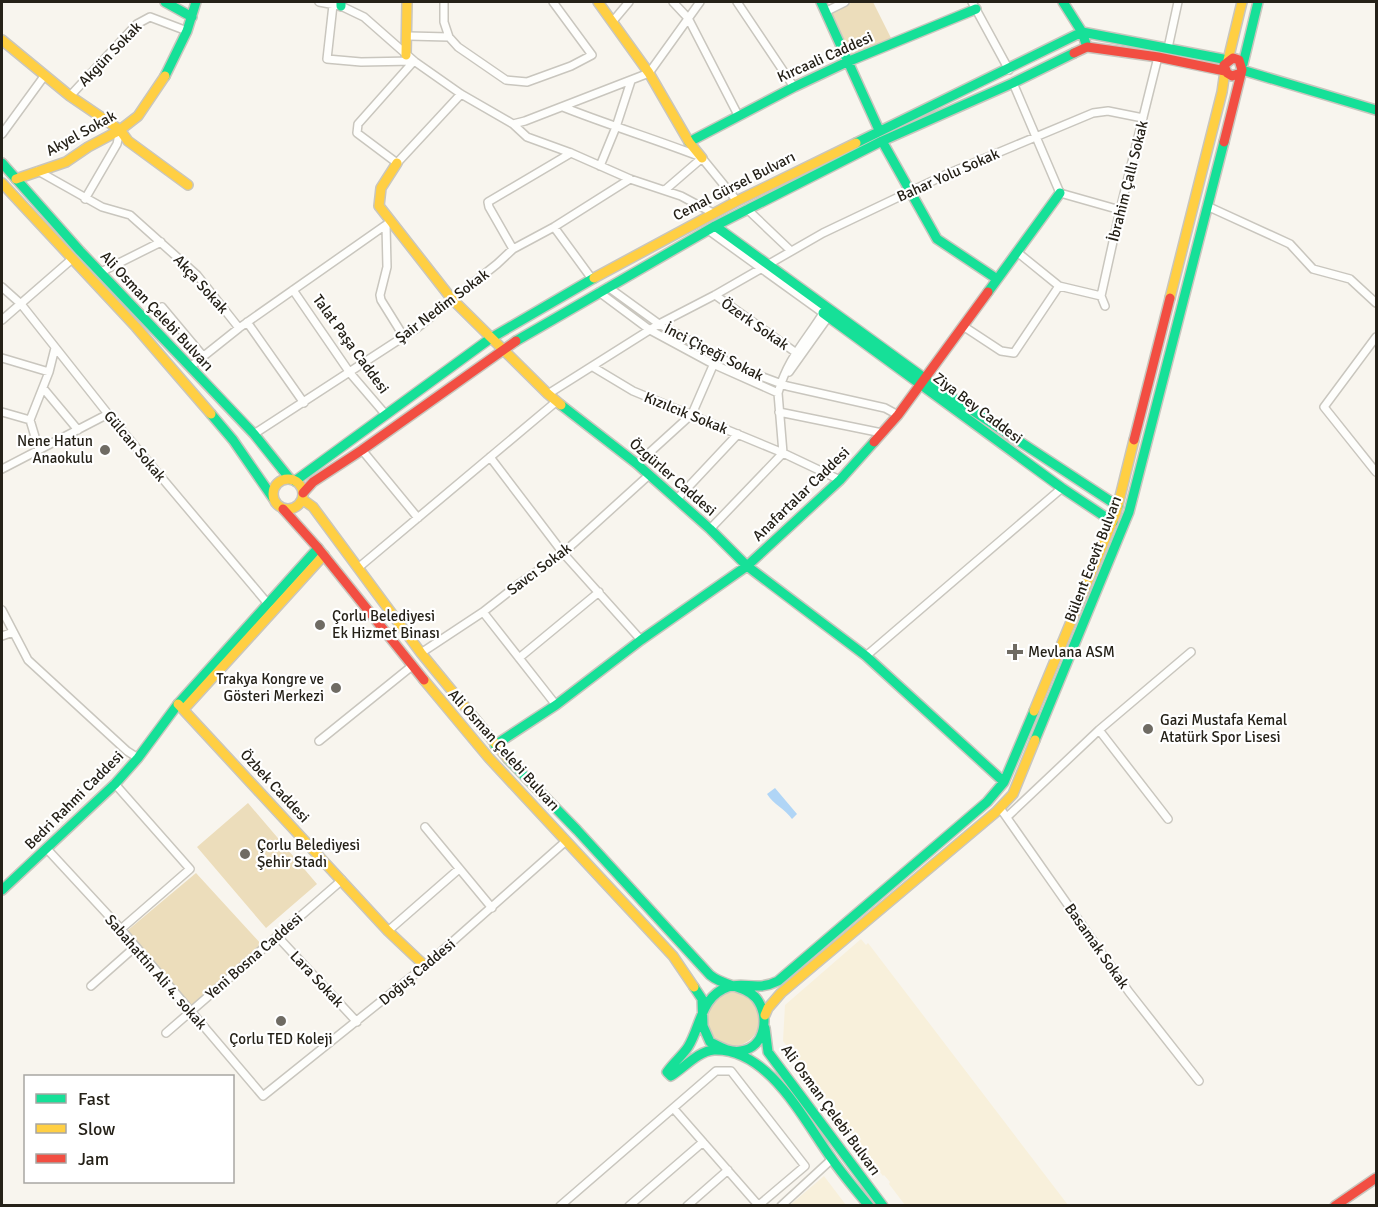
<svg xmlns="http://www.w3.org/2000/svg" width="1378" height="1207" viewBox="0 0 1378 1207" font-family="Signika,sans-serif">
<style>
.built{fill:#f8f0db}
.green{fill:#ecddbb}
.water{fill:#b0d5f6}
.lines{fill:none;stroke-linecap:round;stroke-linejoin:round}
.street-casing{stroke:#c9c6be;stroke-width:10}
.fast-casing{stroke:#c9c6be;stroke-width:12}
.slow-casing{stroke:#c9c6be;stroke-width:12}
.jam-casing{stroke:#c9c6be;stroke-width:12}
.street{stroke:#fefefc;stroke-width:7}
.fast{stroke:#16e098;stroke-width:9}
.slow{stroke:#ffcf43;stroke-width:9}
.jam{stroke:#f24e42;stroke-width:9}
.poi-dot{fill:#6f6b63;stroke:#fff;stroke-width:2}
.labels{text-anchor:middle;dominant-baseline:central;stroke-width:4.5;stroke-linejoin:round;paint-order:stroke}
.street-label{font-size:15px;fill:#252118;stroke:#fff}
.poi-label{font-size:15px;fill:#252118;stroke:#fff;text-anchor:start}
</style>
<rect width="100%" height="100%" fill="#f8f5ee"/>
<path class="built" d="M861,939L866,945L868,943L1068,1205H905L889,1184L890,1182L884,1175L883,1176L783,1041L785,1005Z
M824,1176L846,1205H790Z"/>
<path class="green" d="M853,2H873L891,38L852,56L831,12Z
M248,803L317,884L266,928L197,847Z
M196,873L262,945L191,1006L128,930Z
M706 1019a27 27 0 1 1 54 0a27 27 0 1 1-54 0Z"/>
<path class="water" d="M775,788L797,814L792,819C785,809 773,804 767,794Z"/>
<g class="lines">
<defs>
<path id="street" d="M319,2L341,6L364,17L414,61L461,94L513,124L525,121L649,73L700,2
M444,2V22L449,37L458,47L506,80L527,82L571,66L592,55L553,2
M673,2L688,18L738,115
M737,2L794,87
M972,2L1009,70
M333,5L327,59L361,62L414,61
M825,12L845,2
M613,21L629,2
M408,36L449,37
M1168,48L1178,2
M414,61L358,124L357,133L397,163L461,94
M1013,83L1060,193L1120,210
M70,96L137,24L150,17L187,31
M563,107C608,125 655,139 701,157
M513,124L527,137L571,153L630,179L681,196L713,213
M2,134L45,75
M600,166L616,127L631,81
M38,171L102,207L130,215L197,275L239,328
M665,190L702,158L737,201
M85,199L117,144L120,130
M1207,206L1290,244L1313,269L1350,279L1376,303
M747,209L790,250
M386,225L387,267L380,295L381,300L404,337
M554,227L592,279
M708,230L823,313
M513,249L489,207L488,202L571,153
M1017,252L1059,286L1101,296
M101,272L161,242
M2,287L21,304L108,414L269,605
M608,287L659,324L739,368L787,386L885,408L898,415
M293,290L350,373L386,415
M599,292L650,330L713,364L778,393
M715,295L795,352
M1105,306L1101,296L1120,210L1158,57
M162,307L203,356
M2,320L72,259
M247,322L304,403
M963,326L1001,351L1014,353L1059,286
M1376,337L1324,407L1376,472
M2,358L49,372
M190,367L239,328L390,222
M593,367L633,391L783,453L840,480
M789,372L831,313
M43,388L78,430
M548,394L659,324L715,295L823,233L947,174L1093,113L1108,111L1143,118
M2,412L30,420L39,450
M779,412L882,433
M30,420L49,372L55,348
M254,434L417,328L497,264L513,249L554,227L630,179
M362,450L418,518
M783,453L778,393C788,357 807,340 825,310
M490,457L563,553L641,640
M637,464L692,414L715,361
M2,469L108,414
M677,499L738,434
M710,529L783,453
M358,568L557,401
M2,610L28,660L127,751L138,758
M483,612L556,705
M2,636L13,632
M421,653L483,612L520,583L563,553L649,475
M866,656L1062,488
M519,658L599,592
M319,741L412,666
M115,784L190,869L121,929
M1000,808L1129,992L1199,1081
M1007,817L1099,730
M1168,819L1099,730L1191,652
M425,827L492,908
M47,849L121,929L263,1096L425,966L566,841
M388,931L459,869
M277,936L357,1022
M91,986L135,947
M166,1033L342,880
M674,1109L759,1206
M560,1206L716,1071H731L805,1166L759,1205
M629,1206L703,1142
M687,1206L728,1170
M781,1206L832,1159"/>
<path id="fast" d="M165,2L192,17
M341,2V6
M821,2L879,130
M1063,2L1082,32L1087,47
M1243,64L1258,2
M1242,70L1376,110
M165,76L187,31L196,2
M882,141L937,239L997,279
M689,142L794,87L847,62L976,9
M856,143L1082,32L1228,60
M2,163L80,251L254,434L290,479
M715,226L938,388L1118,506
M988,292L1060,193
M823,313L1062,488L1113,522
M516,341L715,226L882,141L1013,83L1074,53
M561,405L637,464L710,529L747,566L866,656L1004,782
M211,414L233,440L273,498
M295,481L491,338L594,278
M1035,740L1129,512L1224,142
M495,745L556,705L641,640L747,566L840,480L874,442
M508,759L577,830L710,975C724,987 745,985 756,998C770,1015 766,1047 741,1051C730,1053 720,1047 710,1042L703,1026L702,999L694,987
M2,890L115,784L138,758L178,704L318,548
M765,1028L768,1052L883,1206
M869,1206C856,1190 843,1175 832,1159C804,1121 769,1048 714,1050C698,1051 684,1068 671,1076L667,1072C673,1063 682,1056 688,1047C701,1026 701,996 728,987C745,981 756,992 778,981L987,802L1004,782L1034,711"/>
<path id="slow" d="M598,2L649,73L689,142L702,158
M2,40L70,96L120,130L128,141L188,185
M406,55L407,2
M1228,60L1242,2
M397,163L381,188L379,206L451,298L548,394L561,405
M16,179L66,162L88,147L120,130L138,116L165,76
M2,183L136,327L211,414
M594,278L737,201L856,143
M1170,298L1222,92L1225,71
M273 494a15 15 0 1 1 30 0a15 15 0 1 1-30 0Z
M302,499L313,507L421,653L508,759
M424,680L489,758L673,956L694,987
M178,704L388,931L425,966
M184,709L324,555
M1034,711L1116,513L1134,440
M765,1015L768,1008L781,993L996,812L1013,794L1035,740"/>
<path id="jam" d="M1074,53L1087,47L1158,57L1225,71
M1224,142L1242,70L1239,60L1233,58L1224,65L1227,73L1232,76L1241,73
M1134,440L1170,298
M874,442L898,415L988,292
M303,493L313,482L362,450L516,341
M283,509L318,548L424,680
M1335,1206L1376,1178"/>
</defs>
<use href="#street" class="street-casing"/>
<use href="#fast" class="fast-casing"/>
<use href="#slow" class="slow-casing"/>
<use href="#jam" class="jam-casing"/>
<use href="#street" class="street"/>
<use href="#fast" class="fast"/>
<use href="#slow" class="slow"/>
<use href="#jam" class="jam"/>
</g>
<g class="poi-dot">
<circle cx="105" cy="450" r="6"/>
<circle cx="320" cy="625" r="6"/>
<path d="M1012 643h6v6h6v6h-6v6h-6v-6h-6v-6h6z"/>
<circle cx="336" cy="688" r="6"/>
<circle cx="1148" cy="729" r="6"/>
<circle cx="245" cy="854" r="6"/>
<circle cx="281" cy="1021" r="6"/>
</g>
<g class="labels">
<g class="street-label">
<text transform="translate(110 54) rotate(-46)">Akgün Sokak</text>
<text transform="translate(825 57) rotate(-24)">Kırcaali Caddesi</text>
<text transform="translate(81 133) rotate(-29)">Akyel Sokak</text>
<text transform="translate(948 175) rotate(-24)">Bahar Yolu Sokak</text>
<text transform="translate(1128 181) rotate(-76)">İbrahim Çallı Sokak</text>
<text transform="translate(734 186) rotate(-27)">Cemal Gürsel Bulvarı</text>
<text transform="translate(201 284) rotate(48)">Akça Sokak</text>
<text transform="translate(442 306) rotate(-37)">Şair Nedim Sokak</text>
<text transform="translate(157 311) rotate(47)">Ali Osman Çelebi Bulvarı</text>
<text transform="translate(755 324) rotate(35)">Özerk Sokak</text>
<text transform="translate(351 344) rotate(54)">Talat Paşa Caddesi</text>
<text transform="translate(714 352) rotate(27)">İnci Çiçeği Sokak</text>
<text transform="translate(978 408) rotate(37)">Ziya Bey Caddesi</text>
<text transform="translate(686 413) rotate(22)">Kızılcık Sokak</text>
<text transform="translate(135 446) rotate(50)">Gülcan Sokak</text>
<text transform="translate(673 477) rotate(41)">Özgürler Caddesi</text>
<text transform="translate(801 494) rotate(-44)">Anafartalar Caddesi</text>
<text transform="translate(1093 559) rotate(-69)">Bülent Ecevit Bulvarı</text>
<text transform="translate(539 569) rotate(-37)">Savcı Sokak</text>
<text transform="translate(504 750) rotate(48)">Ali Osman Çelebi Bulvarı</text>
<text transform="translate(275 786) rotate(47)">Özbek Caddesi</text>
<text transform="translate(74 800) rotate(-45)">Bedri Rahmi Caddesi</text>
<text transform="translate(1097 946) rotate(55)">Basamak Sokak</text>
<text transform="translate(254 956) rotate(-41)">Yeni Bosna Caddesi</text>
<text transform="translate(156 972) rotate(49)">Sabahattin Ali 4. sokak</text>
<text transform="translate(417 972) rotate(-40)">Doğuş Caddesi</text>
<text transform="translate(317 979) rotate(47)">Lara Sokak</text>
<text transform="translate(831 1110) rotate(54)">Ali Osman Çelebi Bulvarı</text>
</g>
<g class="poi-label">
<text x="93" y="441" text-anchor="end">Nene Hatun<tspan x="93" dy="17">Anaokulu</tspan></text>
<text x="332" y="616">Çorlu Belediyesi<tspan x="332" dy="17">Ek Hizmet Binası</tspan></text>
<text x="1028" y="652">Mevlana ASM</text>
<text x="324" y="679" text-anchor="end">Trakya Kongre ve<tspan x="324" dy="17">Gösteri Merkezi</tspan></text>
<text x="1160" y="720">Gazi Mustafa Kemal<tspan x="1160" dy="17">Atatürk Spor Lisesi</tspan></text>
<text x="257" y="845">Çorlu Belediyesi<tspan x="257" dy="17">Şehir Stadı</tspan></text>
<text x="281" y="1039" text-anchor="middle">Çorlu TED Koleji</text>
</g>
</g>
<rect width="1378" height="1207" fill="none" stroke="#252118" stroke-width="6"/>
<rect x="24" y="1075" width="210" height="108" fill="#ffffff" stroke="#a8a6a3" stroke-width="1.5"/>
<rect x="36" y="1094" width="30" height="9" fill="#16e098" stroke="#a8a6a3" stroke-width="1.5"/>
<text x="78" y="1105" font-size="18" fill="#252118">Fast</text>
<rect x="36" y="1124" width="30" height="9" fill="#ffcf43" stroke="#a8a6a3" stroke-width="1.5"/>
<text x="78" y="1135" font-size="18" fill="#252118">Slow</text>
<rect x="36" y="1154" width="30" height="9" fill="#f24e42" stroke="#a8a6a3" stroke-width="1.5"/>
<text x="78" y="1165" font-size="18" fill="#252118">Jam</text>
</svg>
